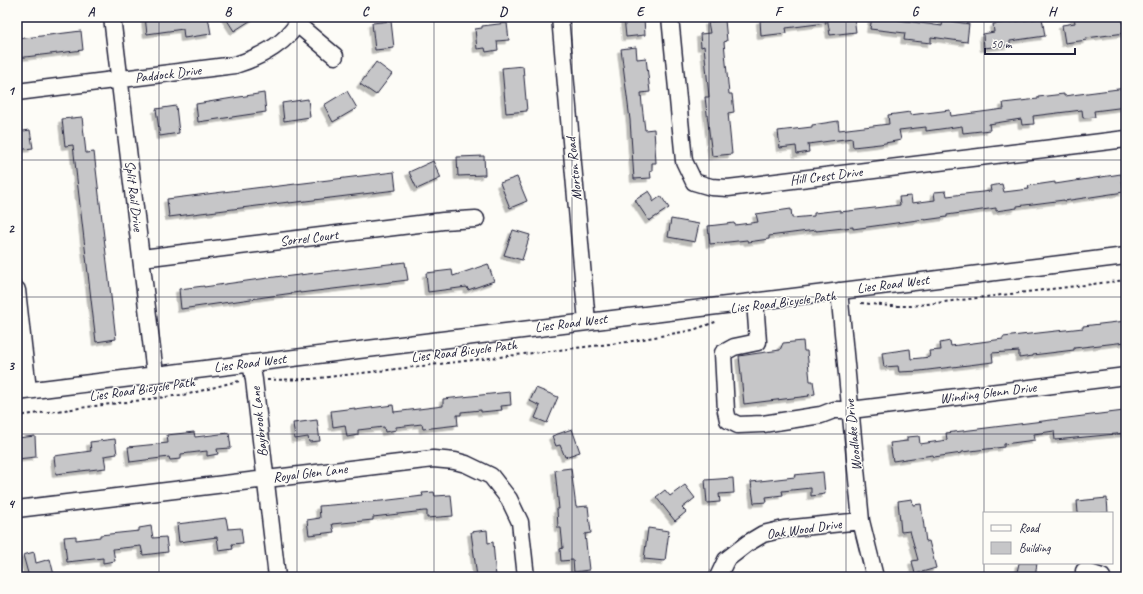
<svg xmlns="http://www.w3.org/2000/svg" width="1143" height="594" viewBox="0 0 1143 594" font-family="Caveat,sans-serif">
<style>
.building{fill:#c6c6c8;stroke:#22223b;filter:url(#shadow)}
.lines{fill:none;stroke-linecap:round;stroke-linejoin:round}
.minor-casing{stroke:#22223b;stroke-width:19}
.path{stroke:#22223b;stroke-width:2;stroke-dasharray:3 3;stroke-linecap:butt}
.minor{stroke:#fdfcf7;stroke-width:16}
.grid{fill:none;stroke:#22223b;stroke-width:1;stroke-opacity:0.55}
.labels{text-anchor:middle;dominant-baseline:central;stroke-width:3;stroke-linejoin:round;paint-order:stroke}
.street-label{font-size:14px;fill:#22223b;stroke:#fdfcf7}
.neatline{fill:none;stroke:#22223b;stroke-width:1.5}
.grid-label{font-size:13px;text-anchor:middle;font-weight:bold;fill:#22223b}
</style>
<defs>
<filter id="shadow"><feDropShadow dx="-3.5" dy="3.5" stdDeviation="0" flood-color="#0004"/></filter>
</defs>
<rect width="100%" height="100%" fill="#fdfcf7"/>
<filter id="ink" filterUnits="userSpaceOnUse"><feTurbulence type="fractalNoise" baseFrequency=".025" numOctaves="2"/><feDisplacementMap in="SourceGraphic" scale="8" xChannelSelector="R" yChannelSelector="G"/><feConvolveMatrix kernelMatrix="1 2 1 2 8 2 1 2 1" color-interpolation-filters="sRGB"/></filter>
<g filter="url(#ink)">
<path class="building" d="M145,17H172V20L208,17L211,34L184,38L183,29L147,34Z
M225,17H256L234,31Z
M624,17H644L645,35L626,37Z
M772,17H825L826,23L786,28L787,33L761,36L760,20L772,19Z
M827,17H854L856,32L830,35Z
M872,17H898V20L942,26L943,20L969,24L967,42L931,37V43L904,40L905,33L870,29Z
M1074,17H1122L1125,33L1086,38L1087,40L1065,43L1062,25L1075,23Z
M1042,18L1045,36L1010,41V45L984,48L983,34L994,32L993,24Z
M725,20L727,41L724,42L729,94H732L734,112L728,113L732,154L712,156L705,97H709L704,46L701,47L700,34L710,33L708,22Z
M391,21L394,48L375,50L372,23Z
M507,23L509,40L497,41L498,50L486,52L485,48L477,49L475,29L482,28V26Z
M81,31L83,50L17,58V39Z
M636,47L637,59L646,58L650,92L641,93L642,105L645,130L654,129L656,163H652V171H650L651,178L634,179L630,120L621,49Z
M376,62L392,74L376,95L360,84Z
M523,66L527,111L506,113L502,68Z
M1126,88V107L1094,111L1095,117L1083,118L1082,110L1033,116L1034,124L1022,125L1021,119L989,124L990,130L963,133L962,126L926,131V127L899,130L901,140L880,144L853,147L852,138L808,144L809,152L797,154L796,146L780,148L778,131L812,127V125L838,121L839,130L889,124L888,115L910,112V115L950,110L951,116L1004,109L1003,103L1038,99V97L1064,94V96Z
M347,91L357,108L333,122L324,105Z
M264,93L266,112L198,122L196,104Z
M308,99L310,117L284,121L282,103Z
M176,106L179,133L160,136L156,109Z
M82,117L86,153L94,152L116,339L96,342L73,145L65,146L62,119Z
M30,130L33,148L17,150V132Z
M484,156L485,175L458,176L457,157Z
M433,161L441,178L417,189L409,172Z
M394,172L396,190L289,203V202L169,217L167,199L271,186V187Z
M1121,174L1124,192L1064,201V200L1017,206V208L996,211V208L947,215V217L925,220V219L853,229V227L816,231V230L769,236V239L748,242L747,240L710,244L708,226L734,223L735,225L758,222L756,214L791,209L792,218L814,216V213L840,210V212L900,205L899,197L911,196L912,203L935,200L934,192L946,191L947,196L991,191L990,186L1002,184L1004,192L1029,189L1028,186L1055,182V184Z
M517,177L527,201L510,208L500,183Z
M649,191L653,197V202L661,196L669,208L649,221L635,200Z
M671,219L699,224L695,242L668,237Z
M513,230L530,235L522,260L504,255Z
M405,262L408,280L300,293V292L181,309L179,289L204,286V287L282,276L283,277Z
M488,264L494,281L468,290L467,287L428,292L426,273L452,270L453,276Z
M1126,321V342L1074,348V350L1033,355V356L1019,358V351L992,353L993,362L920,371L899,372L898,366L884,367L882,353L910,349L911,359L930,357L929,351L941,350L940,343L950,341L951,346L1003,339V337L1083,328V326Z
M803,341L804,351H807L810,381H813L815,394L808,395L809,396L744,404L739,356L780,350L783,343Z
M536,388L558,397L547,423L535,418L540,406L530,401Z
M510,392L511,405L501,406L502,410L481,412V410L461,412V415H457L458,425L423,429L422,424L396,427V430L385,432L384,427L358,430V435L347,437L345,425L333,427L331,411L355,408V410L393,405L394,412L443,406V399Z
M1124,411L1126,433L1055,440L1054,431L1034,434L1035,440L1004,444V447L962,452V453L934,457L933,455L893,461L890,443L907,441V437L919,436L920,444L947,440L946,433Z
M317,420L320,441L309,442L308,437L295,439L293,423Z
M572,429L580,452L565,457L560,445L556,446L552,436Z
M194,432L195,437L229,433L231,448L217,449L218,454L207,456V451L181,454V459L170,460L169,457L130,462L128,447L168,443L167,435Z
M35,436L36,457L17,459V438Z
M115,439L117,454L104,456L106,468L56,474L54,456L91,451L90,442Z
M571,468L576,507L588,506L591,533L585,534L589,570L574,572L573,560L561,561L560,549L563,548L561,528H558L557,509H559L555,470Z
M823,472L825,494L811,496V488L782,491L783,495L766,497L767,502L754,503L751,482L795,477L794,475Z
M733,478L734,493L719,494L720,502L707,503L705,480Z
M685,485L695,498L682,508L686,512L675,521L656,497L665,490L670,496Z
M434,492L435,496L451,495L453,516L427,518V511H424L373,517V520L332,524L334,532L309,535L307,520L320,518L319,506L381,501L423,496L422,493Z
M1107,498L1108,513H1078L1077,501Z
M912,499L913,505L921,504L926,542L929,541L936,568L915,574L912,561L918,560L910,531L901,532L898,501Z
M226,518L228,529L241,528L243,543L232,544L233,549L219,551L217,537L179,542L177,524Z
M151,526L153,538L166,537L168,552L143,555L141,546L113,549L115,561L103,563V558L67,562L64,537L76,536V540L100,537V535L139,531V528Z
M648,528L669,531L665,561L644,559Z
M487,530L488,543L493,542L496,577H477L471,532Z
M34,552L36,563L50,559L54,575L46,577H29L23,555Z
M1019,563H1037L1035,577H1016Z"/>
<g class="lines">
<defs>
<path id="minor" d="M112,17L155,374
M560,17L587,322
M670,17L684,161L694,182L711,187L728,188L1126,139
M297,24L335,56
M17,92L235,65C261,57 289,42 301,17
M142,258L443,221L476,219
M17,290L28,390
M839,291L861,521L875,577
M755,301L758,342L734,347L723,353L726,411L728,420L738,425L763,424L821,415L834,410H851L1126,376
M251,363L254,380L277,577
M17,392L1126,256
M17,509L433,459L455,461L466,464L491,476L509,499L520,522L526,577
M1084,571L1102,577
M718,577L726,560L748,543L763,534L784,529L861,521"/>
</defs>
<use href="#minor" class="minor-casing"/>
<path class="path" d="M861,303L891,306H911L1126,280
M267,380L311,379L627,342L693,330L718,321
M17,416L189,394L234,382L241,381"/>
<use href="#minor" class="minor"/>
</g>
</g>
<path class="grid" d="M159,17V577M297,17V577M434,17V577M572,17V577M709,17V577M846,17V577M984,17V577M17,160H1126M17,297H1126M17,434H1126"/>
<g class="labels">
<g class="street-label">
<text transform="translate(168 74) rotate(-7)">Paddock Drive</text>
<text transform="translate(574 169) rotate(-96)">Morton Road</text>
<text transform="translate(826 176) rotate(-7)">Hill Crest Drive</text>
<text transform="translate(134 196) rotate(83)">Split Rail Drive</text>
<text transform="translate(309 238) rotate(-7)">Sorrel Court</text>
<text transform="translate(893 284) rotate(-7)">Lies Road West</text>
<text transform="translate(783 302) rotate(-7)">Lies Road Bicycle Path</text>
<text transform="translate(571 323) rotate(-7)">Lies Road West</text>
<text transform="translate(464 351) rotate(-7)">Lies Road Bicycle Path</text>
<text transform="translate(250 363) rotate(-7)">Lies Road West</text>
<text transform="translate(142 389) rotate(-8)">Lies Road Bicycle Path</text>
<text transform="translate(988 393) rotate(-7)">Winding Glenn Drive</text>
<text transform="translate(259 422) rotate(-96)">Baybrook Lane</text>
<text transform="translate(853 435) rotate(-96)">Woodlake Drive</text>
<text transform="translate(310 473) rotate(-7)">Royal Glen Lane</text>
<text transform="translate(804 529) rotate(-8)">Oak Wood Drive</text>
</g>
</g>
<rect width="1143" height="594" fill="none" stroke="#fdfcf7" stroke-width="44"/>
<rect x="983" y="512" width="130" height="52" fill="#fdfcf7" stroke="#a5a5ac"/>
<rect x="991" y="525" width="20" height="6" fill="#fdfcf7" stroke="#a5a5ac"/>
<text x="1019" y="532" font-size="12" fill="#22223b">Road</text>
<rect x="991" y="542" width="20" height="12" fill="#c6c6c8" stroke="#a5a5ac"/>
<text x="1019" y="552" font-size="12" fill="#22223b">Building</text>
<path d="M985 48v6h90v-6" fill="none" stroke="#22223b" stroke-width="2"/>
<text x="991" y="48" font-size="12" fill="#22223b" stroke="#fdfcf7" stroke-width="3" paint-order="stroke">50 m</text>
<rect x="22" y="22" width="1099" height="550" class="neatline"/>
<g class="grid-label">
<text x="91" y="16">A</text>
<text x="228" y="16">B</text>
<text x="365" y="16">C</text>
<text x="503" y="16">D</text>
<text x="640" y="16">E</text>
<text x="778" y="16">F</text>
<text x="915" y="16">G</text>
<text x="1052" y="16">H</text>
<text x="11" y="95">1</text>
<text x="11" y="233">2</text>
<text x="11" y="370">3</text>
<text x="11" y="508">4</text>
</g>
</svg>
